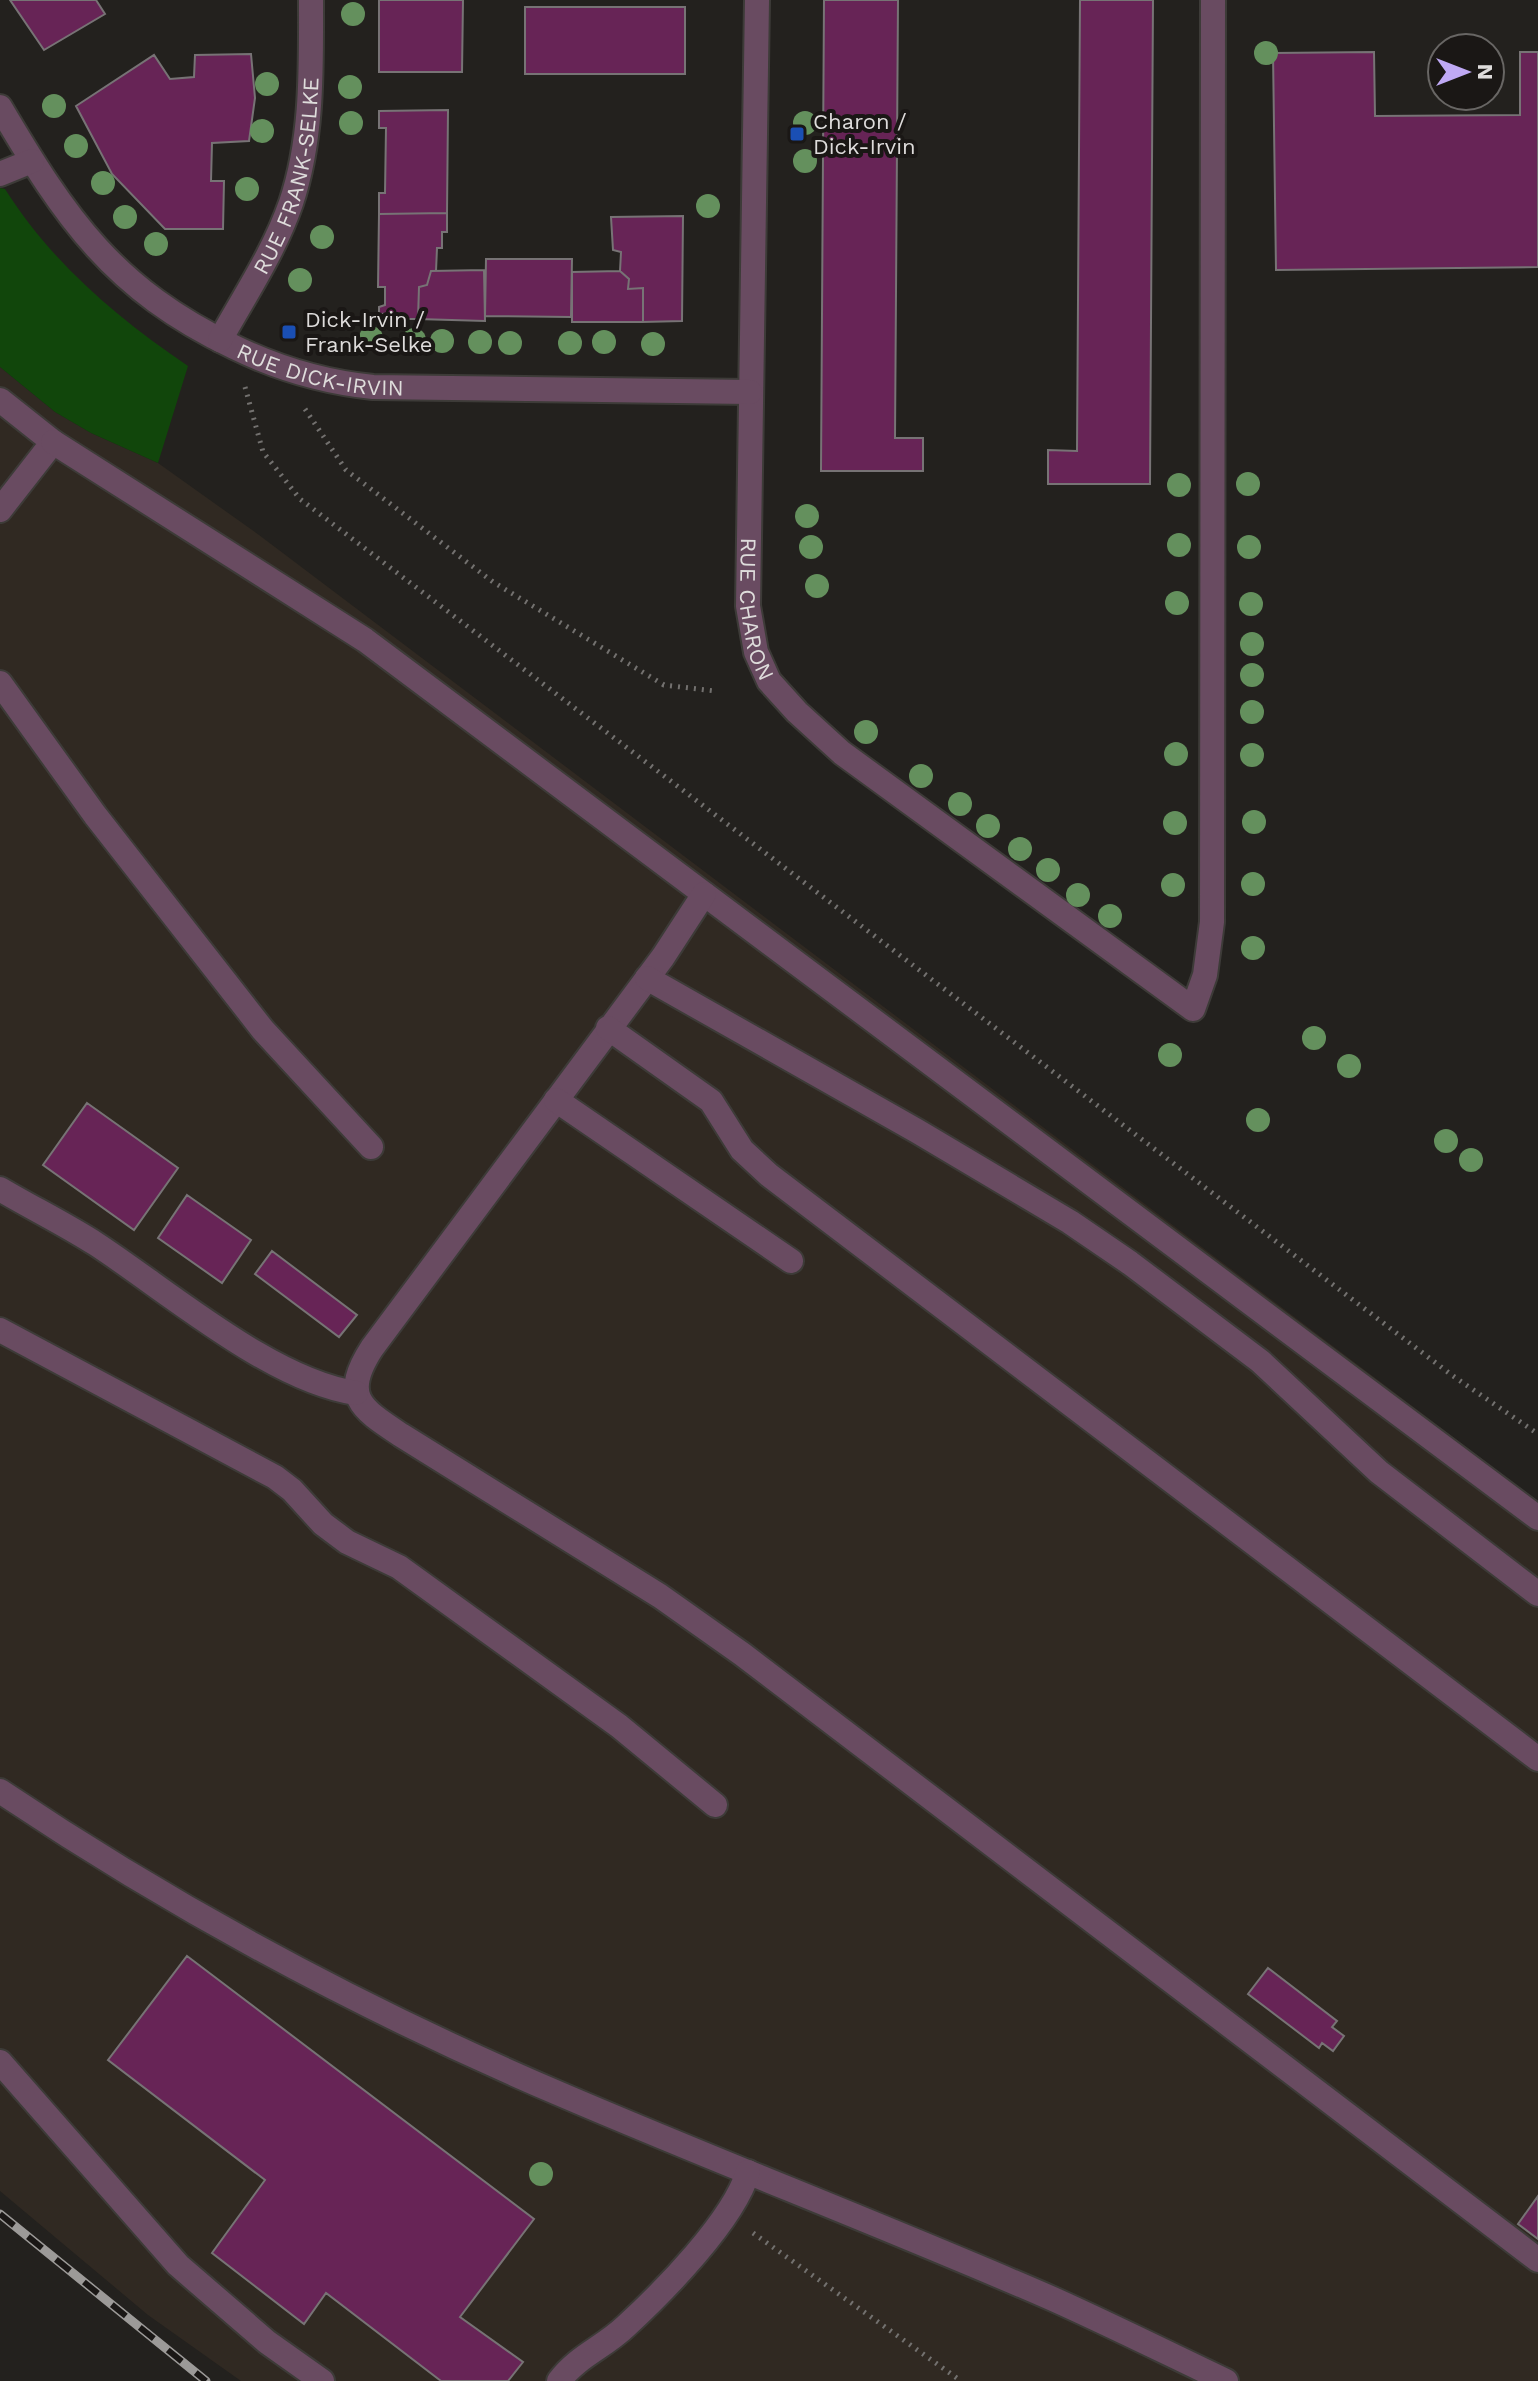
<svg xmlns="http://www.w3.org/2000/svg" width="1538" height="2381" viewBox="0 0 1538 2381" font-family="'Work Sans',sans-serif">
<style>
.built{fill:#302922}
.green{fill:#11460b}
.building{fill:#672456;stroke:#777375;stroke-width:2}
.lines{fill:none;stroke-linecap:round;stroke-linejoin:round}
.minor-casing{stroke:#3d3b38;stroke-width:28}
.path{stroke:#73716f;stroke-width:5;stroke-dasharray:2 6;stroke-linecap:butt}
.minor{stroke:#694b61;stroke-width:24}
.rail-casing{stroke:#9c9a98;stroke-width:9}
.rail{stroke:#1a1715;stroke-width:6;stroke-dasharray:18;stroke-linecap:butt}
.tree{fill:#64905d}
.transit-dot{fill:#1a4fb4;stroke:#1a1715;stroke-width:3}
.labels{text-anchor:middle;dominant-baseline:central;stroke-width:8;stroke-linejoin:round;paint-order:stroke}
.poi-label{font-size:22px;fill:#dedcdb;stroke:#1a1715;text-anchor:start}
.street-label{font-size:22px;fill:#dedcdb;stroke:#1a1715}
</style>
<rect width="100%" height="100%" fill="#23211e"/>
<path class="built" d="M0,367L55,412L91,433L158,463L259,535L1538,1501V2381H241L148,2315L0,2191Z"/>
<path class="green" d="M0,188L5,189C52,263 116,317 188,366L158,463L91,433L55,412L0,367Z"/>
<path class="building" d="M10,0H96L105,14L44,50Z
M379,0H463L462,72H379Z
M824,0H898L895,438H923V471H821Z
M1080,0H1153L1150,484H1048V450L1077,451Z
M525,7H685V74H525Z
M1374,52L1375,116L1520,115V52H1538V267L1276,270L1273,53Z
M251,54L255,98L249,141L212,143L211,181H224L223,229H165L112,174L76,106L154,55L170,79L194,77L195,55Z
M448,110L447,213L379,214V193H385L386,128H379V111Z
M447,213V232H442V248H437L436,271H431L427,285L419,287L418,319H399V313L379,314V307L385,305V287H378L379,214Z
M683,216L682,321L643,322V288L628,289L629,279L620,271L621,252L613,250L611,217Z
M486,259H572L571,317L485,316Z
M484,270L485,321L418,319L419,287L427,285L431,271Z
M620,271L629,279L628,289L643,288V322H572V272Z
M87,1103L178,1168L134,1230L43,1165Z
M187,1195L251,1240L222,1283L158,1238Z
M272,1251L357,1315L339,1337L255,1274Z
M187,1956L534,2219L460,2317L523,2362L508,2381H441L326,2293L304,2324L212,2253L265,2180L108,2060Z
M1268,1968L1337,2021L1332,2027L1344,2036L1333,2051L1322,2043L1319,2048L1248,1994Z
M1538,2196V2239L1518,2224Z"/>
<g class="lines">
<defs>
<g id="minor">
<path id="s1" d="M757,0L748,606L756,652L769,681L797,712L842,753L1193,1009L1205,975L1212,922L1213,0"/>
<path id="s2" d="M0,107C66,219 113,289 234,347C279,369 324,382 373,387L750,392"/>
<path d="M0,174L32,161"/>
<path id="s3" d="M220,340C245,295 274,252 291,203C313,137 311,68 311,0"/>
<path d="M0,400L53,442L0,510"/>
<path d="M53,442L365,640L1538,1518"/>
<path d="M0,683L95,815L263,1030L371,1147"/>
<path d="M704,894L663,957L372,1348C341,1396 360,1408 401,1435L660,1596L742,1654L1538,2260"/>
<path d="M647,978L917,1131L1070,1222L1130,1263L1260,1361L1379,1472L1538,1594"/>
<path d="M608,1028L711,1101L742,1150L769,1175L1538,1759"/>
<path d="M556,1100L791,1261"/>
<path d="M0,1189C32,1208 65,1224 96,1244C168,1291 272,1381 356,1393"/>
<path d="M0,1330L275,1477L292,1490L323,1524L347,1542L399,1567L619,1726L715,1805"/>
<path d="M0,1791C174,1908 366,2011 560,2094C723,2164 890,2228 1053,2299C1111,2325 1169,2354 1226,2381"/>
<path d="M0,2062L178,2265L267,2342L322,2381"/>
<path d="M559,2381C579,2355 603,2348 626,2326C664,2291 733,2221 748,2172"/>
</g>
</defs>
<use href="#minor" class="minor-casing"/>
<path class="path" d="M245,387L263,452L300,499L1453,1376L1538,1434
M305,409L346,470L493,582L664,685L715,691
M753,2233L961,2381"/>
<use href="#minor" class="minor"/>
<defs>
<path id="rail" d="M0,2214L206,2381"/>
</defs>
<use href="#rail" class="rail-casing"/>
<use href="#rail" class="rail"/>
</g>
<g class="tree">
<circle cx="353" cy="14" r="12"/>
<circle cx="1266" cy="53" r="12"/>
<circle cx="267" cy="84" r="12"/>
<circle cx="350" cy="87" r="12"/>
<circle cx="54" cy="106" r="12"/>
<circle cx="351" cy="123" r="12"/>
<circle cx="805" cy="123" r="12"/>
<circle cx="262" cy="131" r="12"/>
<circle cx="76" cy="146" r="12"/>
<circle cx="805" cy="161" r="12"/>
<circle cx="103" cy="183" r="12"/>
<circle cx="247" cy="189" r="12"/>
<circle cx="708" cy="206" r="12"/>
<circle cx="125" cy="217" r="12"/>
<circle cx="322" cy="237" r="12"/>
<circle cx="156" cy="244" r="12"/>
<circle cx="300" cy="280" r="12"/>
<circle cx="371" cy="338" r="12"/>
<circle cx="414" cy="340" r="12"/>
<circle cx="442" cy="341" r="12"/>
<circle cx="480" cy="342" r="12"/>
<circle cx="604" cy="342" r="12"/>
<circle cx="510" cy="343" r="12"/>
<circle cx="570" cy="343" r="12"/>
<circle cx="653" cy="344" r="12"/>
<circle cx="1248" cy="484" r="12"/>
<circle cx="1179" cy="485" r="12"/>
<circle cx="807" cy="516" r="12"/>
<circle cx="1179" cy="545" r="12"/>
<circle cx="811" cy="547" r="12"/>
<circle cx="1249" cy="547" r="12"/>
<circle cx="817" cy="586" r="12"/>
<circle cx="1177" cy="603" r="12"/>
<circle cx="1251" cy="604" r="12"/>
<circle cx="1252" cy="644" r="12"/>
<circle cx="1252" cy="675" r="12"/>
<circle cx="1252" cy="712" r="12"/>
<circle cx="866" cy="732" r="12"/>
<circle cx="1176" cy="754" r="12"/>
<circle cx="1252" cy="755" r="12"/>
<circle cx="921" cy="776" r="12"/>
<circle cx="960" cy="804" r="12"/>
<circle cx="1254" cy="822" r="12"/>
<circle cx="1175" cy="823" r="12"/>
<circle cx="988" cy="826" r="12"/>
<circle cx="1020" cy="849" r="12"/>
<circle cx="1048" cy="870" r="12"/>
<circle cx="1253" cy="884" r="12"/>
<circle cx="1173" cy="885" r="12"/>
<circle cx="1078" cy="895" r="12"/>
<circle cx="1110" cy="916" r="12"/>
<circle cx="1253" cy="948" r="12"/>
<circle cx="1314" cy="1038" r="12"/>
<circle cx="1170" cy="1055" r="12"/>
<circle cx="1349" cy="1066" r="12"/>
<circle cx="1258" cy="1120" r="12"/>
<circle cx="1446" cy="1141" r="12"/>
<circle cx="1471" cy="1160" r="12"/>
<circle cx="541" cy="2174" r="12"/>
</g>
<g class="transit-dot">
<rect x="789" y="126" width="16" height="16" rx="4"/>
<rect x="281" y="324" width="16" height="16" rx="4"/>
</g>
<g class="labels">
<g class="poi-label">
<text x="813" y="121">Charon /<tspan x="813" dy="25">Dick-Irvin</tspan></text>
<text x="305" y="319">Dick-Irvin /<tspan x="305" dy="25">Frank-Selke</tspan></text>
</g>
<g class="street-label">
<text stroke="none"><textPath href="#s3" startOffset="180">RUE FRANK-SELKE</textPath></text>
<text stroke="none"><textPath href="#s2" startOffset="432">RUE DICK-IRVIN</textPath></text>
<text stroke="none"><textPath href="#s1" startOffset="610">RUE CHARON</textPath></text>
</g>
</g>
<g transform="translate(1466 72) rotate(90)"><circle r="38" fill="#1a1715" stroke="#686664" stroke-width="2"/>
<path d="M0-6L14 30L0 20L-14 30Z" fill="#bfa9f4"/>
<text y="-12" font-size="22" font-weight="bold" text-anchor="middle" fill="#dedcdb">N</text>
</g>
</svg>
